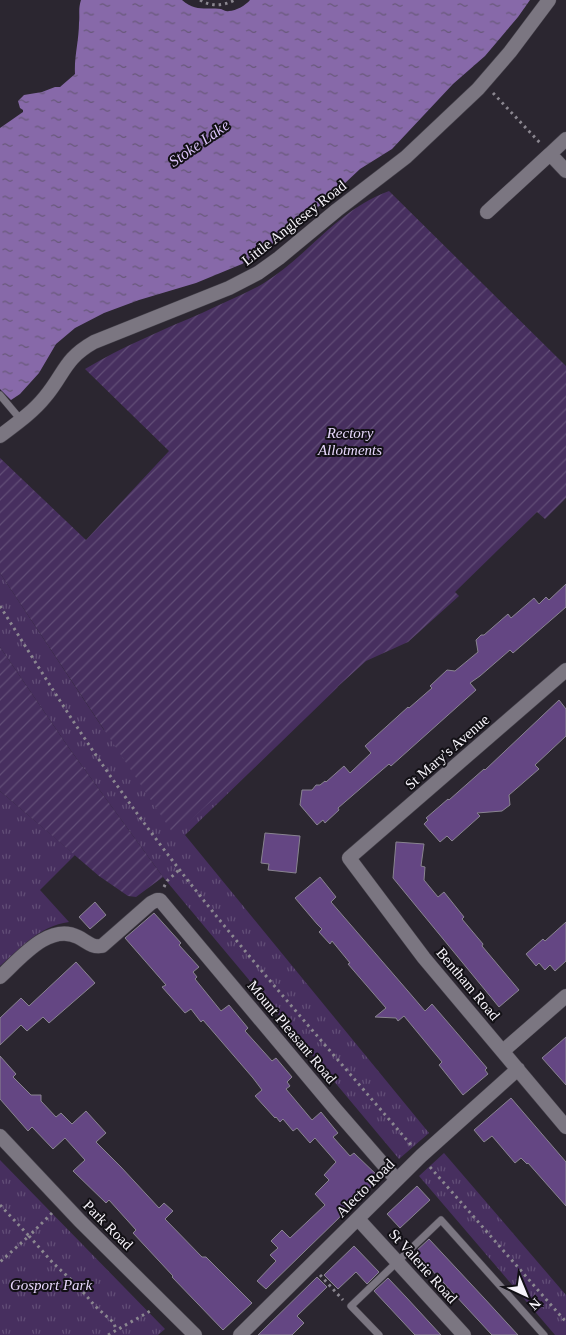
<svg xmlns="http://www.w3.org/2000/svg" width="566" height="1335" viewBox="0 0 566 1335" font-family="'Times New Roman',serif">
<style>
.grass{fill:url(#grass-tufts)}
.garden{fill:url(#garden-furrows)}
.water{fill:url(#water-ripples)}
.building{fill:#644683;stroke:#898490}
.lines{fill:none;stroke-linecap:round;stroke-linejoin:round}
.service-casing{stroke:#45414a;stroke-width:8}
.minor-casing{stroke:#45414a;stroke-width:15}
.path{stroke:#8b8790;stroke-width:3;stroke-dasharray:2.5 4;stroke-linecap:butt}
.service{stroke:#7b7681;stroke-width:7}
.minor{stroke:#7b7681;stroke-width:14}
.labels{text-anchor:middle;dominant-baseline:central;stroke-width:4;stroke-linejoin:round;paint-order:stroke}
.street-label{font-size:15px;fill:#f6f3fa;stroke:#121015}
.park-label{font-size:15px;font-style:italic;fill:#e6d6fb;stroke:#121015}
.water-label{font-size:16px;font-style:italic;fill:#dac2f8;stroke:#121015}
</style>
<defs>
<pattern id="grass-tufts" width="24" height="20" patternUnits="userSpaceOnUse" patternTransform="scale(1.25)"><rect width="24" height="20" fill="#472f5f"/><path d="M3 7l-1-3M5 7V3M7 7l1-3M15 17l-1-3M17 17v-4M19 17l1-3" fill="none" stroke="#624e77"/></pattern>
<pattern id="garden-furrows" width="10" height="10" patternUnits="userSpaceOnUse" patternTransform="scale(1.25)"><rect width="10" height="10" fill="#472f5f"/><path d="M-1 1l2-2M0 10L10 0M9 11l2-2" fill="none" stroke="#624e77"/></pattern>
<pattern id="water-ripples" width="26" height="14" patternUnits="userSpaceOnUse" patternTransform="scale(1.25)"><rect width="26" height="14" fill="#8769a9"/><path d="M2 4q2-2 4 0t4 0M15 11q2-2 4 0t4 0" fill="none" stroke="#68597a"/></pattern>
</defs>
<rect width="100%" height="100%" fill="#2b2630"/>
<path class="grass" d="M0,573L104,730L338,687L185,835L429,1133L399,1159L163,877L69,748L0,647Z
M0,791L75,855L40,890L69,922C39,926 22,947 0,966Z
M444,1153L566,1295V1335H555L419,1176Z
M0,1160L165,1329L158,1335H0Z"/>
<path class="garden" d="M389,191L566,366V498L545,519L537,512L455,592L459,596L408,642L366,661L174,835L0,573V458L86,540L169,451L85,369C122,347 162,330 202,313C222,303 244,295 264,283C309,255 337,210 389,191Z
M0,647L69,748L163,877L136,897L128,896L99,876L0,791Z"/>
<path class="water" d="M81,0H182C196,12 205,7 221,9C224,10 226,12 229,11C236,11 246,5 250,0H530L518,17L485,56L453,84L392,149L360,169L328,199L262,252L242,264L196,283L139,300L104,313L75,328L56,344L39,373L20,394L11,400L0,389V128L23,112V110L20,108L18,101L24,95L42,92L55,87H60L75,74C74,57 79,40 79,23C80,14 78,9 81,0Z"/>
<path class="building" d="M566,584V607L513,653L510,650L480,676L470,683L476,690L391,766L389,764L375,776L338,808L339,810L325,823L323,820L317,825L300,805L302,790H312L316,785H320L325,781L326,782L344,766L350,773L371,753L365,746L408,707L409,708L432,688L430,686L447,670L455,671L478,652L476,640L481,635H484L508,614L511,618L534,598L539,604L546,597L549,600Z
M559,700L566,709V736L535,765L539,769L509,795L510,805L502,811L477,813L480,816L452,841L447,836L440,842L424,824L428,820L426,818L448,799L449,800L484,769L485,770Z
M265,833L300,836L296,873L268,870L269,864L261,863Z
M396,842L424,844L421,866L425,867L424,880L438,897L444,892L464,917L462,919L483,944L482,946L519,990L499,1007L393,878Z
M320,877L336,897L331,902L407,990L425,1011L432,1004L487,1068L485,1070L488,1074L463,1095L439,1065L442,1062L404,1016L398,1021L396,1018L375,1017L386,1008L348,964L350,963L332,941L330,944L319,932L322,929L317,924L295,898Z
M95,902L106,915L90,929L79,917Z
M154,913L181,943L179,945L199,967L193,972L197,977L195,979L221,1011L229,1005L248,1028L245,1031L272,1061L276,1058L292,1077L287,1082L290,1086L286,1089L312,1120L321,1112L338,1133L333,1137L350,1156L354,1153L380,1178L266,1289L257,1281L276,1261L270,1255L278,1248L271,1241L282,1230L290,1238L325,1205L315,1194L329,1180L324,1175L336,1162L315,1138L310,1143L297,1128L293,1131L283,1119L280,1122L276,1117L275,1118L255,1096L262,1090L253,1078L203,1020L201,1022L191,1009L185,1013L162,987L166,985L125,938Z
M566,922V961L555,971L550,965L545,970L539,963L536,966L526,954L543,939L545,941Z
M76,962L95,983L49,1023L43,1017L27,1031L21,1025L0,1045V1018L21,998L29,1006Z
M566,1037V1085L542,1058Z
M0,1056L16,1074L13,1077L31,1095H41V1101L56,1117L61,1113L72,1124L86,1111L106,1133L96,1142L121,1167L159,1208L164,1203L173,1211L165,1219L202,1257H206L252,1303L223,1330L172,1277L173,1276L133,1233L136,1230L109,1200L106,1203L73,1171L85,1160L65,1138L53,1149L32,1127L28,1131L0,1099Z
M511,1098L566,1162V1206L528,1163L527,1164L521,1158L515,1163L492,1136L484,1142L474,1130Z
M417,1186L430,1200L400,1228L387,1214Z
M429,1239L484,1298L518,1335H492L415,1252Z
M354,1246L379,1272L367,1284L356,1272L338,1289L324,1275Z
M317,1277L327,1287L297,1316L304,1323L292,1335H258Z
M388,1278L406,1297L441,1335H415L374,1291Z"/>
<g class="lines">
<defs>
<path id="service" d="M0,395L21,420
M379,1335L351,1306L441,1220L544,1335"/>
<path id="minor" d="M550,154L566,139
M487,212L550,154L566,171
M0,436C16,424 33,412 45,397C65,373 64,359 94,342L229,288L258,273L279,258L337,210L406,157L478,89L510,52L549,0
M566,670L349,858L424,958L566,1127
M0,977C19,960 49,922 78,937C86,941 92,948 102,946L151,903L157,900H160L336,1110L396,1179
M503,1051L566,996
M0,1136L80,1221L195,1335
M358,1219L464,1335
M240,1335L421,1156L518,1069"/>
</defs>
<use href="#service" class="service-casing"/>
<use href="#minor" class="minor-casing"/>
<path class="path" d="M200,0C212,7 223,6 235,0
M493,93L542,145
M0,606C41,671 81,736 126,798C213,920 314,1031 411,1145
M164,887L167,881L180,869
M430,1167L566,1322
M0,1205L29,1236L0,1262
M52,1213L29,1236L53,1263L78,1286L95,1306L114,1323L116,1330
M320,1275L343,1300
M108,1335L152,1310"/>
<use href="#service" class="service"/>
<use href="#minor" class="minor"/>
</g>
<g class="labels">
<g class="street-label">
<text transform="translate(294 223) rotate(-38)">Little Anglesey Road</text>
<text transform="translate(447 752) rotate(-41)">St Mary's Avenue</text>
<text transform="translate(468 984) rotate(50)">Bentham Road</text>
<text transform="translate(292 1032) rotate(50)">Mount Pleasant Road</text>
<text transform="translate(365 1188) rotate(-45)">Alecto Road</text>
<text transform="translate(108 1225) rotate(45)">Park Road</text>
<text transform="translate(423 1266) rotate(48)">St Valerie Road</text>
</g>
<g class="park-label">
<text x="350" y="433">Rectory<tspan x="350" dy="17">Allotments</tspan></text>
<text x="51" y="1285">Gosport Park</text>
</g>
<g class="water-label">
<text transform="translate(199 143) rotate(-35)">Stoke Lake</text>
</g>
</g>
<g transform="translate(526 1295) rotate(136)" stroke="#121015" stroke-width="4" paint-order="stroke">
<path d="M0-4L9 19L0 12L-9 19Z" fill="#f6f3fa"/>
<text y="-8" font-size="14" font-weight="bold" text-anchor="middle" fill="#f6f3fa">N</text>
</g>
</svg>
